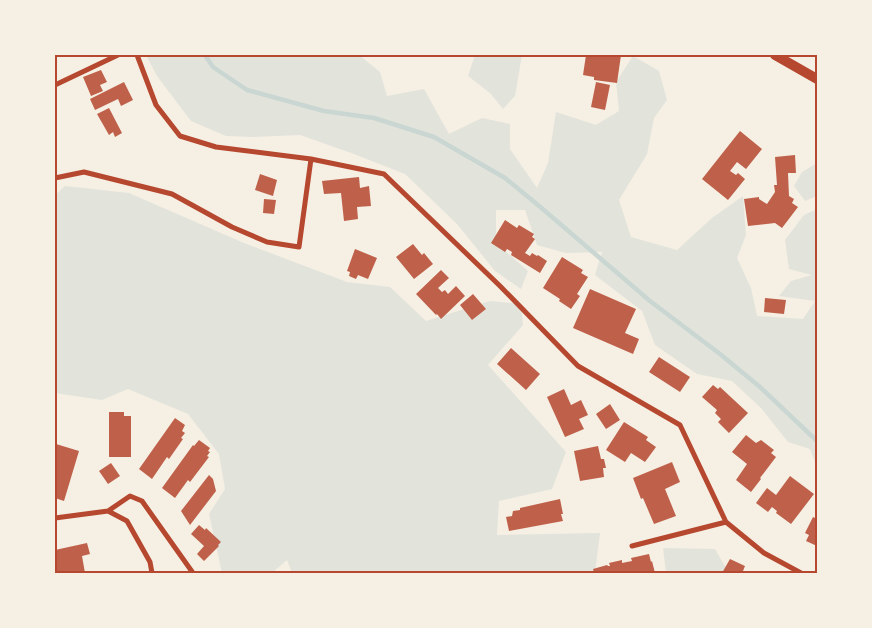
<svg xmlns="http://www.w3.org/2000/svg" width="872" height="628" viewBox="0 0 872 628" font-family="'Varela Round',sans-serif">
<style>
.green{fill:#e2e4dc}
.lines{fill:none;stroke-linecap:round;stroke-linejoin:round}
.stream{stroke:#c9d6d2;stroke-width:4.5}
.building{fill:#bf614a}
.minor{stroke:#b5482f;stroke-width:5}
.secondary{stroke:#b5482f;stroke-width:10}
.neatline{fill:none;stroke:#b5482f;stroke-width:2}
</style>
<rect width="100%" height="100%" fill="#f6efe4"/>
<path class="green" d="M146,55H359L380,72L387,96L424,89L449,134L482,118L510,124V149L537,188L548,163L556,112L596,125L619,111L616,82L633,56L659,71L667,100L654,118L647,154L619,200L631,237L677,250L712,218L743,196L746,235L737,258L751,288L757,316L803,319L815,301L779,296L791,281L812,275L789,269L785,240L804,215L817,209V467L810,449L788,442L761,408L732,381L697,374L655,345L642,311L595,275L602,252L566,253L537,245L525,210H496V243L528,271L521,289L495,271L457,224L405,174L354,154L300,135L253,137L226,136L191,121L157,76Z
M475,55H522L515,96L503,109L490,93L468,76Z
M817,163V196L805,201L794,186L802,172Z
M65,186L129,193L244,243L347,282L390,287L426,321L490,301L521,304L523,325L488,365L566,452L552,489L499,501L497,535L600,533L595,573H292L287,560L272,573H222L209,514L225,489L219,454L188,414L128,389L102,400L55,393V195Z
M663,548L715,549L729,573H666Z"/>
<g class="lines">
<path class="stream" d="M205,55L213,67L247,90L324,111L374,118L434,137L505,178L538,205L650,301L720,354L760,387L817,441"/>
</g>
<path class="building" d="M586,55H621L617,83L594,80V77L583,75Z
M101,70L107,82L100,85L103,91L91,96L83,77Z
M124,82L133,100L121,106L118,99L95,110L90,99Z
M596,82L610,85L605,110L591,107Z
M109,108L122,133L115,137L113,132L109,135L97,114Z
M740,131L762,149L746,169L737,162L730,171L736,175L738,173L745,179L728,200L702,179Z
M795,155L796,173H788L789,196L794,199L792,203L798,207L782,228L775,223L748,226L744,199L759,197V199L767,204L775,192L774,185H777L775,157Z
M260,174L277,180L273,196L255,190Z
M359,177L360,188L369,186L371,206L357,207L358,219L344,221L341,193L324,194L322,181Z
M264,199L276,200L274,214L263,213Z
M505,220L517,228L519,225L534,234L532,237L535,239L525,253L530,256L532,253L537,256L538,255L547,261L540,273L511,255L512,252L507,249L505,252L491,243Z
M413,244L422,255L424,253L433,264L414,279L396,257Z
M355,249L377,258L368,279L358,275L356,279L349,276L350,272L347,271Z
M562,257L583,270L581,273L588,277L577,294L580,296L571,309L559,301L560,299L543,288Z
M441,270L449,278L438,288L442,292L445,290L448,294L456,286L465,296L441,319L437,314L436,315L416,294Z
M590,289L636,309L625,333L639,339L633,354L573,328Z
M473,294L486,309L472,320L460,305Z
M765,298L786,300L784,314L764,312Z
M511,348L540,374L526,390L497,364Z
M659,357L690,377L680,392L649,372Z
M713,385L718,389L720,387L748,413L729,433L718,422L721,419L715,413L717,410L702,397Z
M564,389L571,405L581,400L588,415L579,419L584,429L565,437L547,397Z
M610,404L620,420L606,429L596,414Z
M109,412H124V416H131V457H109Z
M175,418L185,425L182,431L185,433L181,438L183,439L169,459L167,457L152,479L139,469Z
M624,422L648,437L646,440L656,447L645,462L631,453L625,462L606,450Z
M746,435L756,443L761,440L774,450L771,453L776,457L760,478L761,479L751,492L736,480L747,464L732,452Z
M199,440L210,448L208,451L210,452L207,456L209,457L190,482L188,480L175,498L162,488L193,445L194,446Z
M56,444L79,451L64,501L55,498V449Z
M598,446L601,459H604L606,468H603L604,477L580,481L574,451Z
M672,462L680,482L665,489L676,516L654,524L643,498L641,499L633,478Z
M111,463L120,476L108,484L99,471Z
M209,475L213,479L216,491L190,525L181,511Z
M790,476L814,494L791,524L776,513L777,511L772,507L768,512L756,503L767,488L776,495Z
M560,499L563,514H561L563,521L509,531L506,517L512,516L513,511L520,510V508Z
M813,517L817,519V546L806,541L809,535L805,533Z
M199,525L205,530L206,528L221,542L218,545L219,546L204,561L197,554L204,546L191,534Z
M87,543L90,554L82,556L85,573H55V550Z
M649,554L651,562L652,561L655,573H594L593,569L607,565L608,566H610L609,563L622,560V563L632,561L631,558Z
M730,559L745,566L743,571L747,573H722Z"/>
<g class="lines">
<path class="minor" d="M137,55L156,105L180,136L216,147L311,159L384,174L500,286L578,366L680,425L726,522L764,553L801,573
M55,85L118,55
M55,178L84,172L172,194L232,227L267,242L299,247L311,159
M108,511L130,496L142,501L193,573
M55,518L108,511L127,521L150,562L152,573
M632,546L726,522"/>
<path class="secondary" d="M775,55L817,79"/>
</g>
<rect width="872" height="628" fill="none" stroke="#f6efe4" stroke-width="112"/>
<rect x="56" y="56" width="760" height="516" class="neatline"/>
</svg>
